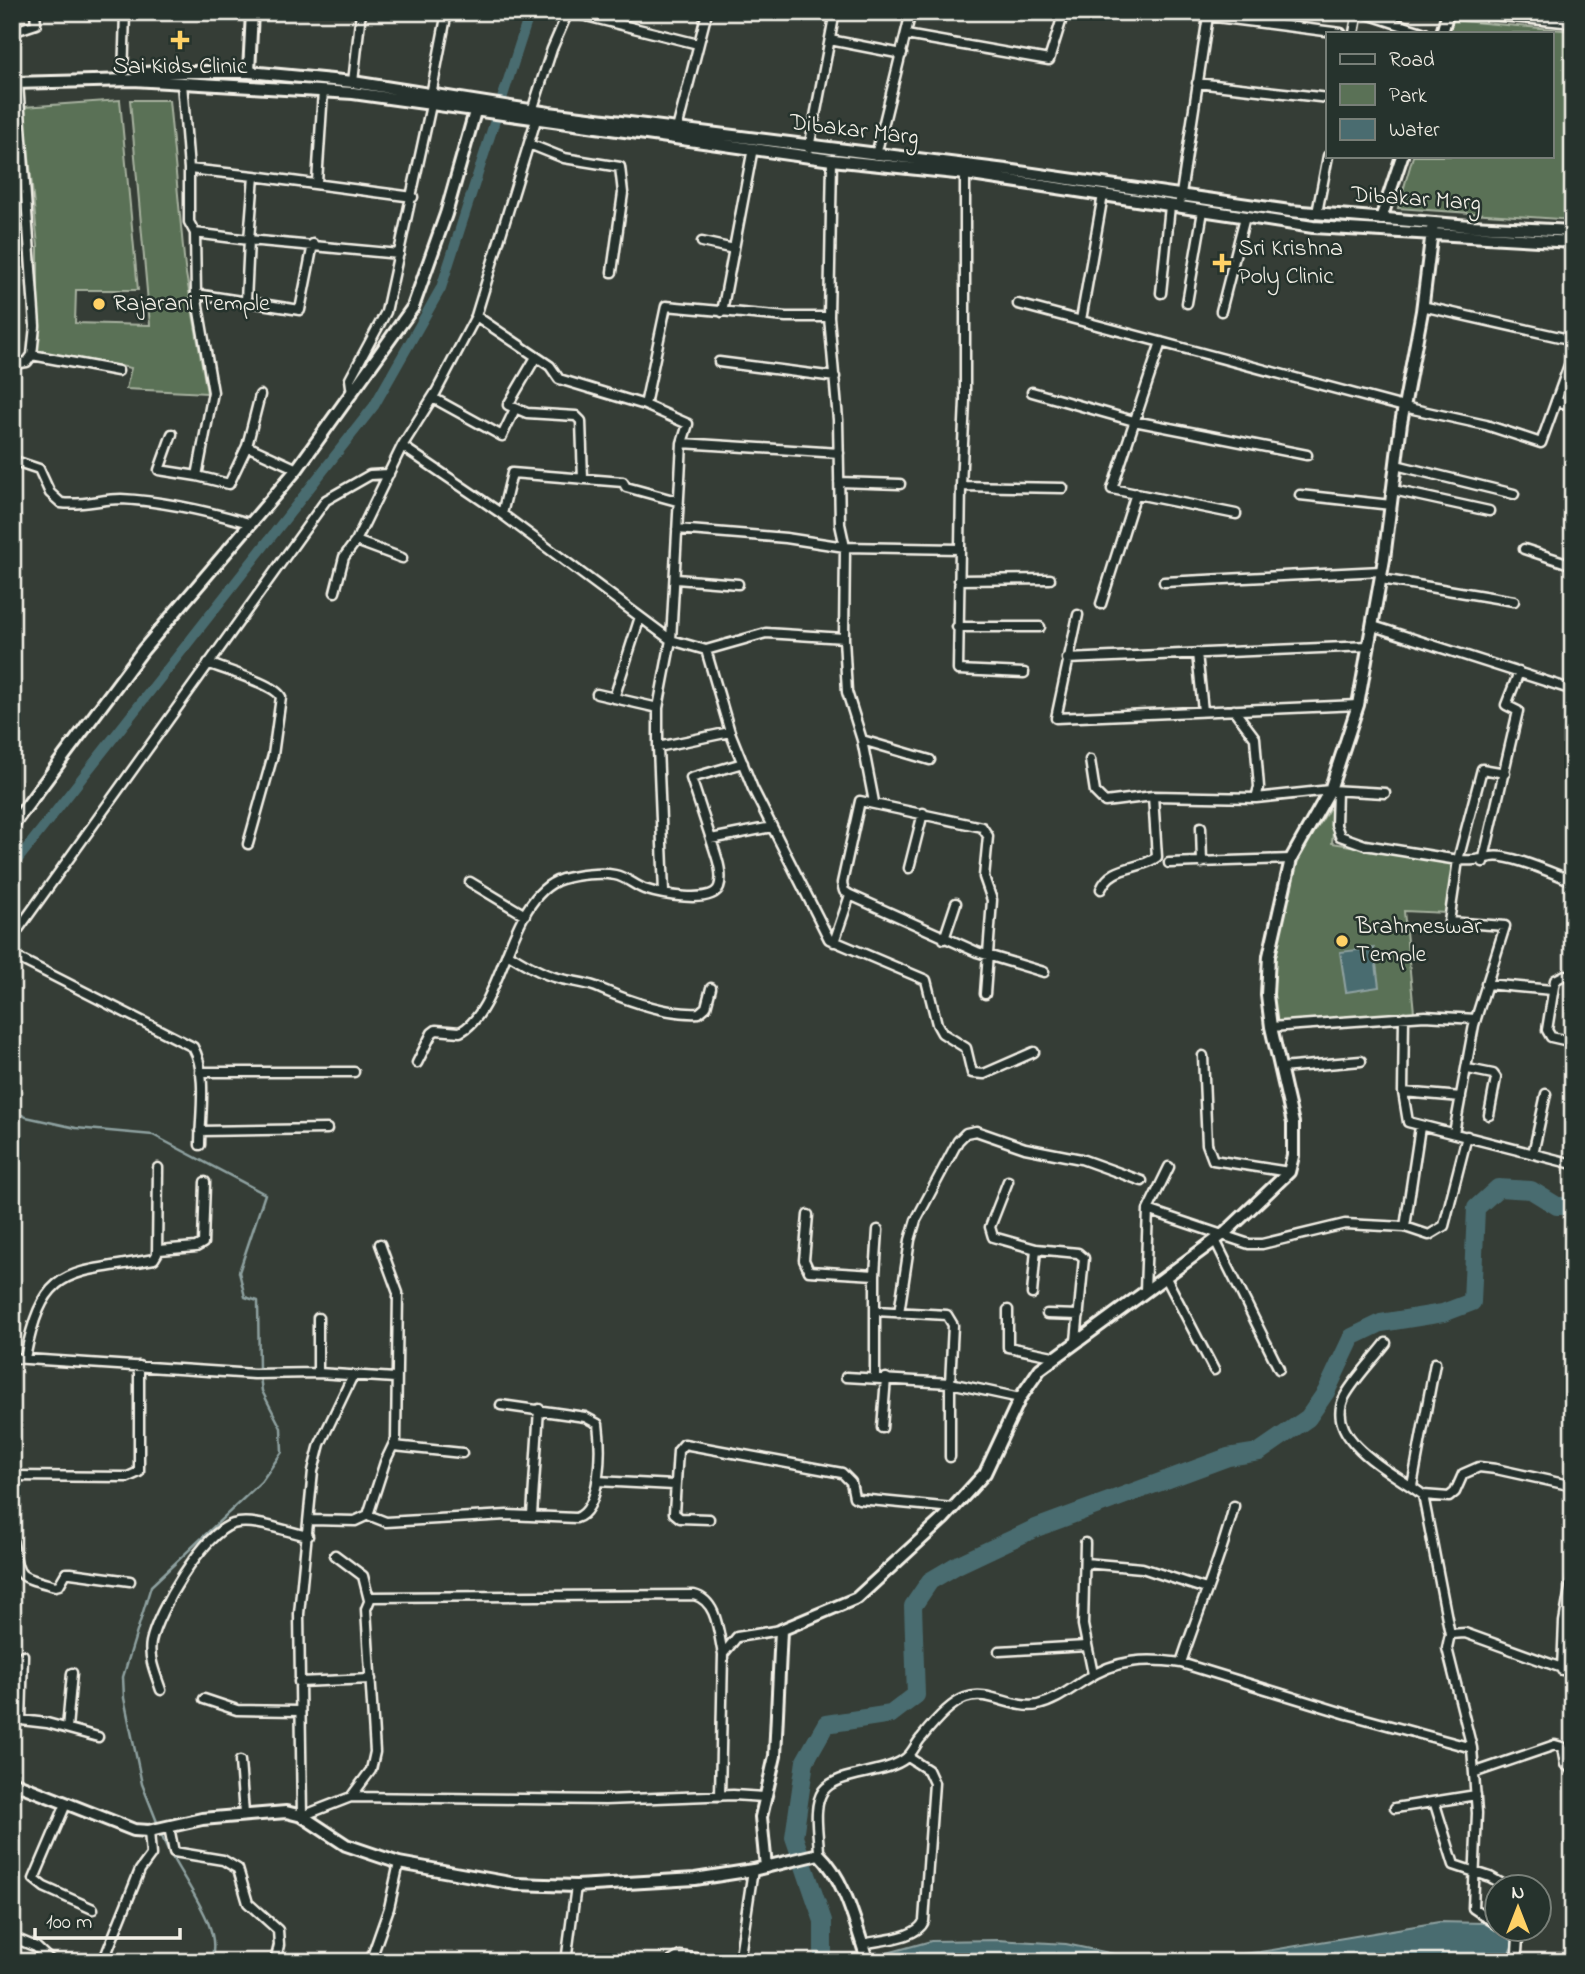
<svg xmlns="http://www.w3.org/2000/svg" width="1585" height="1974" viewBox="0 0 1585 1974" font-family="'Indie Flower',sans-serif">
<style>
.green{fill:#5a7156;stroke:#a7b19f;stroke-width:2}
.water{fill:#4a6c70;stroke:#8ea1a0;stroke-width:2}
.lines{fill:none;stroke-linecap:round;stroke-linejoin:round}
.stream{stroke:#8ea1a0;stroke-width:2.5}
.canal{stroke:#4a6c70;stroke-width:10}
.river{stroke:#4a6c70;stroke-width:18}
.street-casing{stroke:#f4f1e8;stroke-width:13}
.secondary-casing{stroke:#f4f1e8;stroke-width:16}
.street{stroke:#26332d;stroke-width:8}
.secondary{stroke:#26332d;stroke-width:10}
.poi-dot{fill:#ffd166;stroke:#26332d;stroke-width:2.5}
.labels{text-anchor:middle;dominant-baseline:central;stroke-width:5;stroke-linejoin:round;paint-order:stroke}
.poi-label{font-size:24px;fill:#f4f1e8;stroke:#26332d;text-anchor:start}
.street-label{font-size:24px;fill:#f4f1e8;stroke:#26332d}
</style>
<rect width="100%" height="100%" fill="#353d36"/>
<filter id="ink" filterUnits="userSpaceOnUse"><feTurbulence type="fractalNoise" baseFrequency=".0143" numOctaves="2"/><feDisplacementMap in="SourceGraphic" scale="14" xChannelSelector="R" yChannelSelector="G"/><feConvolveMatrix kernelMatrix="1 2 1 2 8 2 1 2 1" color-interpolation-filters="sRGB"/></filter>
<g filter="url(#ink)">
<path class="green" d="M1451,20L1573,31V220L1398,208L1413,156H1552V33H1448Z
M120,100L138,290H76L75,323L150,325L130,100H169L185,268L207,393L126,389L131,368L38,351V246L24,107Z
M1329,809H1335L1332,843L1454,863L1447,913L1404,911L1414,1012L1274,1022L1272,970L1296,862Z"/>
<path class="water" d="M1374,948L1379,987L1346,992L1340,952Z
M1439,1922L1484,1923L1515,1941L1505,1961L1501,1962H1167L1260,1952Z
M998,1940L1066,1944L1152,1962H882L880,1955L931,1941Z"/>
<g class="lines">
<path class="stream" d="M12,1110L26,1117L76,1128L153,1135L265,1194L239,1272L245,1297L258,1301L259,1370
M159,1827L142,1784L124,1698L123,1677L151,1586L261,1482L282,1452L281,1428L262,1391L260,1377
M161,1833C170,1867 230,1930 209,1962"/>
<path class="canal" d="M12,867L374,406L441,288L530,12"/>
<path class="river" d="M823,1962V1921L794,1837L805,1761L826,1724L891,1714L916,1695L913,1606L930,1581L957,1565L1036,1528L1228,1457L1259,1452L1308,1418L1326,1392L1352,1337L1381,1323L1443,1313L1472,1302L1476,1208L1498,1188L1531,1190L1557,1206H1573"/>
<defs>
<path id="street" d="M570,12L698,44
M1184,12L1208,16
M1361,12L1425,33
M1462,12L1573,23
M12,32L36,24L35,12
M1354,33L1358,12
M906,35L1049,60L1064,12
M830,40L902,54
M123,80L125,12
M353,82L361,12
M18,83L35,326L32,355
M182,83L189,169V222L195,233L196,294L213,392L197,476L229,484L247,446
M1197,83L1328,98
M431,95L447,12
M532,111L552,49L568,12
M677,129L707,12
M529,144L564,158L620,167L623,193L612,272
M809,148L835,12
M876,155L911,12
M832,160L829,317L838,420L840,524L845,547L844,638
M189,169L254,176
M965,174V401L961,486L1063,488
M317,182L323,91
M1179,207L1208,16L1341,33
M1317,213L1328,156
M195,233L249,240L246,301
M702,242L734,249
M399,254L249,240L254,176L413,197
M1161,293L1170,206
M196,294L300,310L313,244
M1187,303L1203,211
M1018,304L1404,407L1486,425L1541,443L1573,354
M1422,306L1573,340
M1221,311L1245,217
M722,312L753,148
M476,316L550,366L559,379L645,405
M829,317H786L666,306L645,405L688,424L682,443L839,453
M1081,320L1103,195
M1161,342L1112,489L1236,514
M536,357L508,405L527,413L576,416L581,421L583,479
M719,362L835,377
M12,364L27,362L32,355L118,371
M1032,392L1134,421L1307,455
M352,394L350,379L386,312L431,105
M260,395L247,446L297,469
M433,398L502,436L515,409
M1556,401L1573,406
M172,434L159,470L197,476
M402,446L502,514L671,640L682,443
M12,460L39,469L50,493L61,503C82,506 101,499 121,499C165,501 207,511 249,523
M1396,465L1514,494
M839,482L900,484
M961,486L958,670L1024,673
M1393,490L1489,511
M1300,495L1391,505
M502,514L512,473L623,482L626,487L677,501
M677,529L786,538L845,547L960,549
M1524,549L1573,565
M402,558L356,541L402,446L436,392L476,316L536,120
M676,579L738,584
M1381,579L1514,601
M959,580L1050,579
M1164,582L1382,571
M335,592L344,557L356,541
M1101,604L1136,493
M1078,615L1056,718L1358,705
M1373,626L1573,690
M957,627H1040
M706,650L766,633L844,638L847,692L862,740L930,760
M1197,653L1203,711
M1067,659L1369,646
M208,663C224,670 275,684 281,697L273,755L248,844
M597,694L658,708
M614,698L640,617
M1234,710L1255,738L1259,787L1256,798L1330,790L1385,793
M730,732L658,747V708L671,640L706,650L730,732L753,789L829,939L926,980L937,1024L942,1033L966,1048L972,1073L984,1074L1034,1052
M862,740L874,802
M658,747L664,892
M1090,760L1095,792L1105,802L1153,796L1256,798
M743,763L691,778L711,839L772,827
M1337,791L1336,825L1340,836L1365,845L1458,860L1482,769L1505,773
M1201,827L1202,863
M1483,862L1518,711L1506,705L1519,672
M1169,863L1291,859
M909,868L923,813
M470,882L525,915
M1101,889C1112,864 1138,871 1157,857L1153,796
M850,895L844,891L842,883L860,801L982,827L988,836L984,877L992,900L985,994
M12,938L326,500L370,475L389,474
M944,939L956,903
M834,942L850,895L977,952L1044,972
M507,953C522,962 537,972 554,977C570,982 587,982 601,989C629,1001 669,1015 699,1013L706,1007L711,988
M12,955L193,1047C208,1073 200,1116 200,1145
M1573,977L1565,975L1555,980L1547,1030L1551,1037L1573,1042
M1486,984L1552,990
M1404,1017L1403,1092L1408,1122L1573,1164
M1271,1027L1425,1016L1476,1019
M1203,1056L1207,1144L1213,1160L1289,1172
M417,1063L432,1033L436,1030L460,1032C504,1010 507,896 562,879C576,875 600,872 615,875C626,877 634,885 644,889C659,894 712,905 719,887C724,873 715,853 711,839
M1281,1068L1361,1061
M1468,1069L1493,1074L1496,1078L1489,1115
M200,1072H354
M1403,1092L1461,1097
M200,1131L327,1129
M1454,1133L1474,1025L1505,926L1449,922L1458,860C1474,861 1477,860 1491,857C1509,853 1554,874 1573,881
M1533,1154L1546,1094
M1008,1181L990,1227L993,1237L1036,1249L1078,1253L1084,1258L1076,1341
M12,1205V1207
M1148,1210L1249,1244H1262L1345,1224L1405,1227L1429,1235L1444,1226L1467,1136
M808,1215L804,1260L809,1271L875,1275
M1405,1227L1420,1127
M1215,1240L1279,1369
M159,1250L196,1247L203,1243L205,1182
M1165,1276L1214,1370
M1145,1291L1148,1210L1169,1167
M1032,1294L1036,1249
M1008,1310V1347L1053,1356
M876,1311L947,1315L953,1325L950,1383L1020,1398
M899,1313L910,1240L916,1220L958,1141L966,1133L976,1131L1025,1148L1081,1159L1142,1181
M1047,1314L1079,1315
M318,1318V1373
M1386,1343C1373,1360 1356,1377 1345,1396C1321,1440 1398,1475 1423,1495L1450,1634
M12,1358L254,1374L318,1373L395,1378
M25,1358C44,1262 70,1275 154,1259L157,1254L158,1168
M353,1375L320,1444L313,1471L299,1614L302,1816L351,1797L605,1800L733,1795L764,1797
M846,1377L950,1383V1457
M875,1378V1275L878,1230
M882,1428L886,1378
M394,1446L462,1453
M12,1476L128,1477L139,1472V1366
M597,1481L674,1485
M1412,1486L1435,1363
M1423,1495L1449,1497L1455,1492L1463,1474L1479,1467L1496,1469L1573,1486
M368,1515L386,1522L507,1515L576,1518C602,1510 601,1447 598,1424L585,1417L501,1405
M532,1515L539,1409
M709,1519L680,1518L674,1513L678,1451L684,1444L842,1473L851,1482L854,1497L859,1499L953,1508
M311,1520L355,1521L368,1515L385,1462L396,1439L398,1293L380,1244
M12,1539C20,1579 14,1575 55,1586L59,1585L66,1573H71L130,1581
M1085,1543L1083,1625L1093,1674
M335,1555L363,1576L369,1600
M1085,1563L1142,1568L1206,1589
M999,1651L1086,1646
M1181,1663C1198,1610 1221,1560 1234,1506
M1562,1670L1564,1622L1573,1572
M299,1682L371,1679
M161,1690C156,1675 148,1658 151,1642C157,1612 203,1533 233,1524C254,1518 287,1532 308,1536
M204,1699L237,1710L300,1711
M12,1719L47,1723L98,1737
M21,1720L23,1655
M67,1728L72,1673
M1472,1748L1477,1813L1473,1908L1498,1925
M240,1761L244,1814
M1476,1772L1555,1745L1562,1747L1565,1764L1573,1770
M720,1796L723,1654L737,1637L781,1630
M351,1797L371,1770L375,1752L366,1609L371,1597L694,1595C718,1601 718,1633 723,1654
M66,1804L34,1879L44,1887L93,1909
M1435,1804L1454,1865L1490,1877L1506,1886
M1395,1808L1476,1795
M169,1827L174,1852L223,1860L238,1869L248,1903L278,1930L279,1945L275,1962
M819,1854C819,1836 812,1807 823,1791C838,1771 885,1775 906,1758C913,1753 916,1743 922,1737C933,1723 949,1704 965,1698C989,1689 1013,1710 1038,1705C1056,1701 1070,1689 1085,1680C1116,1659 1146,1658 1181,1663L1347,1714L1472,1748L1447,1648L1450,1634L1465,1633L1573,1672
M1503,1928L1518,1937L1517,1953L1513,1962
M12,1937L36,1947L52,1962
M862,1944C879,1940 917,1939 924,1921L934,1783L928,1770L908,1757
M103,1962L140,1870L151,1855L149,1831
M370,1962L389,1908L399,1863
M566,1962L576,1886
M670,1962L680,1956L720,1962
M739,1962L753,1870"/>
<path id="secondary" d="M1442,33L1448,12
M249,72L252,12
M133,80L145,73L156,72H249L353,82L549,113L1006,170L1290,211L1470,226L1573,231
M12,83L133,80L353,93L832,160L965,174L1313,227L1573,242
M1381,219L1402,156
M12,826L143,650L297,469L413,307L446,214L476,108
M12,1782L134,1830L149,1831L202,1819L286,1812L302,1816L346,1845L399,1863L516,1884L576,1886L695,1879L753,1870L819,1854C846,1880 856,1927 868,1962
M766,1867L761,1817L775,1756L781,1630L857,1598L944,1518L985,1473L1020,1398L1040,1369L1225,1233L1289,1172L1293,1156V1123L1271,1027L1267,995L1269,956L1291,859L1330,790L1358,705L1384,559L1401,423L1422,311L1433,223"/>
</defs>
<use href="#street" class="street-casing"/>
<use href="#secondary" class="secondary-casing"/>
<use href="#street" class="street"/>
<use href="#secondary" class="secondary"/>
</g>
</g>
<g class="poi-dot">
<path d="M176.5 29.5h7v7h7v7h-7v7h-7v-7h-7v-7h7z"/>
<path d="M1218.5 252.5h7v7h7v7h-7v7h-7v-7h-7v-7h7z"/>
<circle cx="99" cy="304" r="7"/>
<circle cx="1342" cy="941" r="7"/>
</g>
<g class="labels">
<g class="poi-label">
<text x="180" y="67" text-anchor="middle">Sai Kids Clinic</text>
<text x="1238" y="249">Sri Krishna<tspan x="1238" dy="28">Poly Clinic</tspan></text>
<text x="113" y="304">Rajarani Temple</text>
<text x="1356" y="927">Brahmeswar<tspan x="1356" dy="28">Temple</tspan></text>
</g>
<g class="street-label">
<text transform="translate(854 131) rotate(7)">Dibakar Marg</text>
<text transform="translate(1416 200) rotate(4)">Dibakar Marg</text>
</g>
</g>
<rect width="1585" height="1974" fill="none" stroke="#26332d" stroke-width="42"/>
<rect x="21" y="21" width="1543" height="1932" fill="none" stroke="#f4f1e8" stroke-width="2.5" filter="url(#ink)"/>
<rect x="1326" y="32" width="228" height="126" fill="#26332d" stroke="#787f78" stroke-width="2"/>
<rect x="1340" y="54" width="35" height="10" fill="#26332d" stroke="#787f78" stroke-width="2"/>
<text x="1389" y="66" font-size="21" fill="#f4f1e8">Road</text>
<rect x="1340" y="84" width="35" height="21" fill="#5a7156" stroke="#787f78" stroke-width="2"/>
<text x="1389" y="102" font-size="21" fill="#f4f1e8">Park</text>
<rect x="1340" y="119" width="35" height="21" fill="#4a6c70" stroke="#787f78" stroke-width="2"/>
<text x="1389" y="136" font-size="21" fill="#f4f1e8">Water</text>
<g transform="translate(1518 1908)"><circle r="33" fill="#26332d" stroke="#787f78" stroke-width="2"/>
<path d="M0-5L12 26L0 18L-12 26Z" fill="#ffd166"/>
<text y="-10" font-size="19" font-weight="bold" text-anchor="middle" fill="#f4f1e8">N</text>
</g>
<path d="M35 1928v10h145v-10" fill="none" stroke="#f4f1e8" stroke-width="3.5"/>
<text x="46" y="1928" font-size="21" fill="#f4f1e8" stroke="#26332d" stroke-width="5" paint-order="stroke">100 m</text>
</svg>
